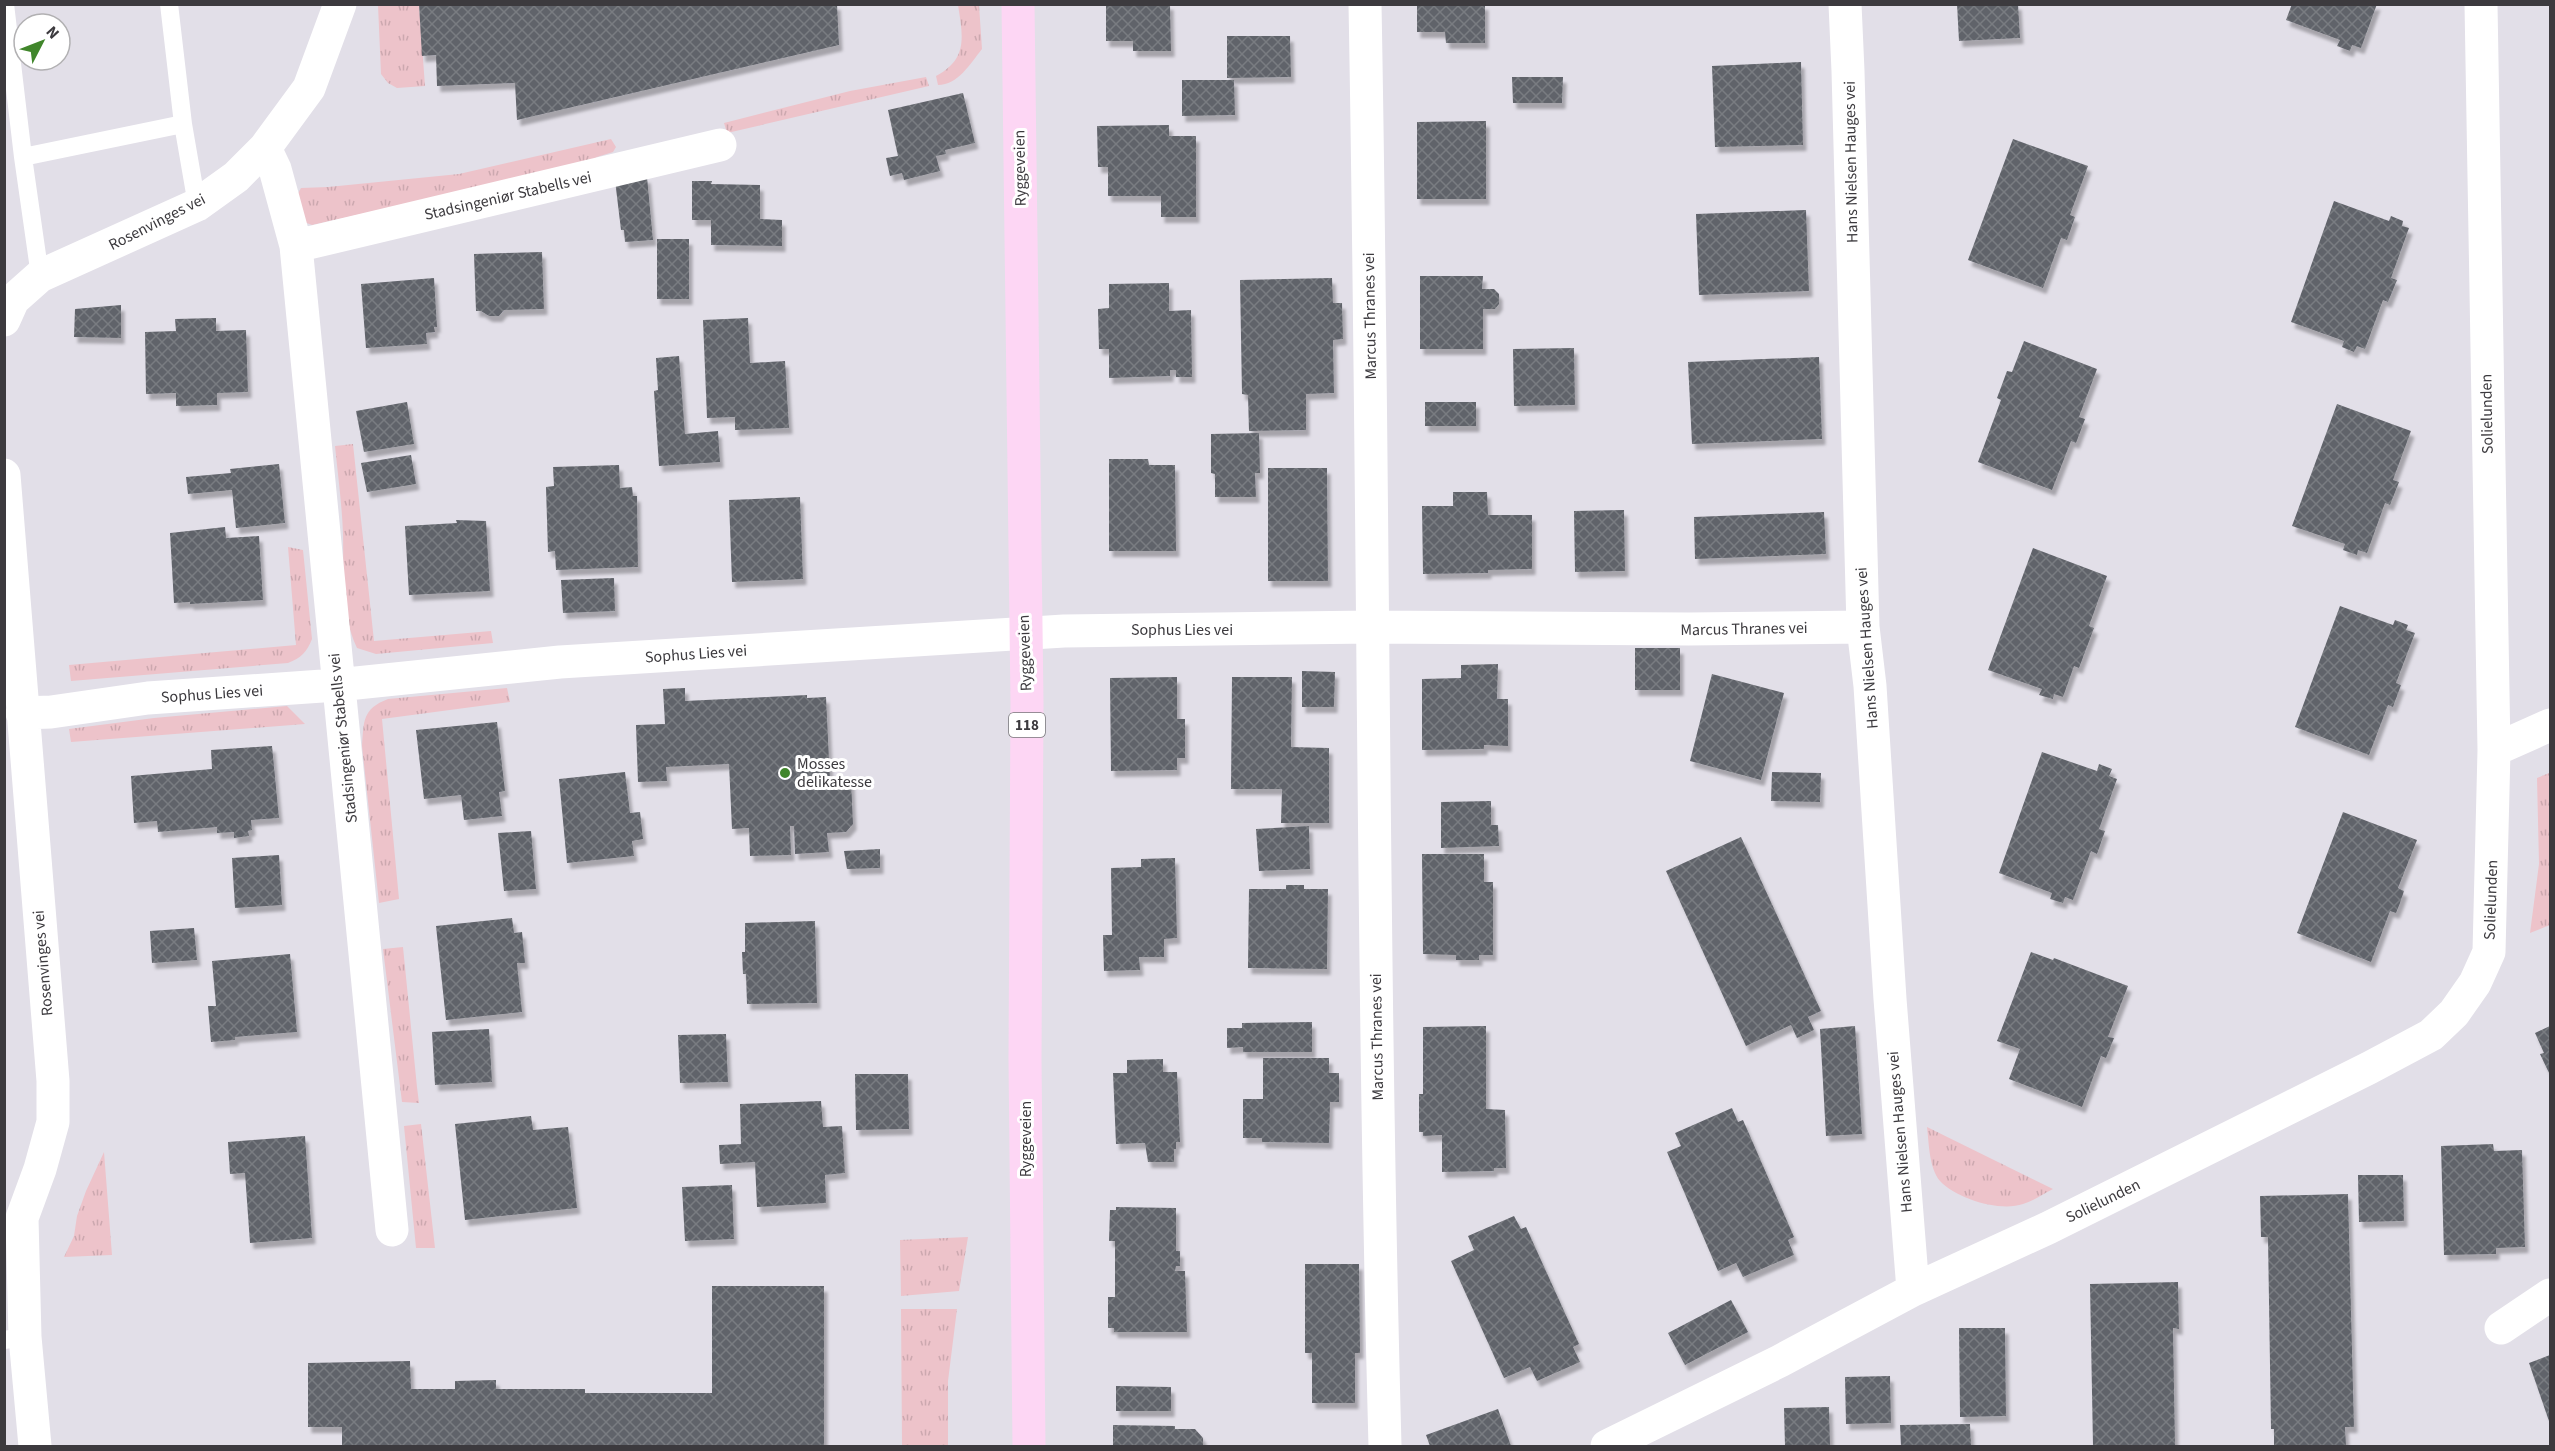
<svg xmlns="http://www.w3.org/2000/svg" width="2555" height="1451" viewBox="0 0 2555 1451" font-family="'Source Sans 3',sans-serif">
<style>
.grass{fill:url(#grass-tufts)}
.building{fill:url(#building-cross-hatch);filter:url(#shadow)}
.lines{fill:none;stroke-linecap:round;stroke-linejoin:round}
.lane{stroke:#fff;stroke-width:18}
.street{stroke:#fff;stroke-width:33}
.primary{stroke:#fdd6f4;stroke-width:33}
.poi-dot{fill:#40862b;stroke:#fff;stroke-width:2}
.labels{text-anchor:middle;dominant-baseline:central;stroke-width:6;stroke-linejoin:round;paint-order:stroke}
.shield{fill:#fff;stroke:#767578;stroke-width:1.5}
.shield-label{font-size:15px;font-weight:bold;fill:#3c3a3e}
.street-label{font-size:16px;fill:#3c3a3e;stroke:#fff}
.poi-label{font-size:16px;fill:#3c3a3e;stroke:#fff;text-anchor:start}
</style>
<defs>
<pattern id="grass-tufts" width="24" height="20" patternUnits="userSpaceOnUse" patternTransform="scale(1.5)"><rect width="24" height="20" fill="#edc3ca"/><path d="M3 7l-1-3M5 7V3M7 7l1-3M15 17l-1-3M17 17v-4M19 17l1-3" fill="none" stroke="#cca8af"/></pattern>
<pattern id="building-cross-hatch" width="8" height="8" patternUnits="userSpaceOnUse" patternTransform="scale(1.5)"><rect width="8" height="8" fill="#60636a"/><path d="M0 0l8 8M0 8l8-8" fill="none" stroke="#797b81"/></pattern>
<filter id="shadow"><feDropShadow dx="3.5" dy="6" stdDeviation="1.5" flood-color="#0004"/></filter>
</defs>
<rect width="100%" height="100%" fill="#e2dfe8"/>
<path class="grass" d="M378,5H419L425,86L397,88L388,83L381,74Z
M958,5H979L982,49C970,64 958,85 938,85L936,76C968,59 963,37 958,5Z
M926,77L929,86L727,133L724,123L850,91Z
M611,139L616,147L613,152L597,157L587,164L312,225L304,222L296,197L301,188L328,187L459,174Z
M353,444L374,641L491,631L493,643L376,654L357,648C340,610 344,576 343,534C342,505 338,476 335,446Z
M288,547L303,550L312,639C307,652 301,658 288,663L71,681L69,665L296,645Z
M507,688L510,702L382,719L399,899L379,903L362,746C364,721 362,709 388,699Z
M287,706L305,724L71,742L69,729L154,718Z
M2549,773L2550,925L2530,933L2539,864L2537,778Z
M403,947L417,1087L419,1103L402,1102L383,949Z
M421,1124L435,1248H416L404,1126Z
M1927,1127L2053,1189C2043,1194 2033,1201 2023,1204C2000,1212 1957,1199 1940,1181C1929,1168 1929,1143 1927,1127Z
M104,1152L112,1255L64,1257L74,1236L77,1216L86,1191Z
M968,1237L959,1291L901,1296L900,1240Z
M901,1309H957L948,1381V1446H902Z"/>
<path class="building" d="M419,4H837L839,45L517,120L515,83L437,86L436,55L422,56Z
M1106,4H1170L1171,51H1133V41H1106Z
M1417,4H1485V43H1446L1445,32H1417Z
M1957,4H2018L2020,38L1959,41Z
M2292,4H2377L2361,48L2352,45L2350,51L2337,46L2340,40L2286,20Z
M1227,36H1290L1291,77L1227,78Z
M1801,62L1803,145L1715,147L1712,66Z
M1512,77H1563L1562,103H1513Z
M1182,80H1234L1235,115L1182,116Z
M963,93L975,143L945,150L946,154L936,156L940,171L904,180L902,173L890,176L886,158L898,156L888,110Z
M1486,121V199H1417V122Z
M1169,125V136H1196V217H1161V196H1108V167H1098L1097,126Z
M2013,139L2088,166L2070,215L2075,217L2067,240L2061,238L2043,288L1968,260Z
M647,177L653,240L625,242L624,230H621L615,180Z
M692,181H712L711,184L760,185V219L782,220V246L711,245V220H692Z
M2334,201L2389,221L2391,216L2403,221L2402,226L2409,228L2391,278L2397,280L2388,302L2383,300L2365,349L2357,346L2354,352L2342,347L2344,341L2291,322Z
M1806,210L1809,291L1699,295L1696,214Z
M657,239H689V299H657Z
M542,252L544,309L504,310L499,316H489L481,311H476L474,254Z
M1420,276H1483L1482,289H1494L1499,294V304L1495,309H1483V349H1420Z
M434,278L437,327H434L435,332L426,333L427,344L366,348L361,284Z
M1332,278L1333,303H1342L1343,339L1333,340L1334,393L1306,394V430L1249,431L1248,395L1242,394L1240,280Z
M1169,283V311L1191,310L1192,377H1176V370H1170V376L1109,378V349H1099L1098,309L1109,308V284Z
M121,305V338L74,337L75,309Z
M216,318V331L246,330L248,392L217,393V405L176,406V393L146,394L145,332L176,331L175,319Z
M748,318L750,363L785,361L789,428L735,430V417L707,418L703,320Z
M2024,341L2097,369L2079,417L2085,419L2076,443L2071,441L2052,490L1978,462L2001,400L1997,398L2007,371L2012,372Z
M1574,348L1575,405L1514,406L1513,349Z
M679,356L685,434L718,431L720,462L659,466L654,391L658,390L656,358Z
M1819,357L1822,439L1692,444L1688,362Z
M407,402L414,444L364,452L356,411Z
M1425,402H1476V426H1425Z
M2337,404L2411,431L2393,480L2399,482L2390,505L2385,503L2367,553L2358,550L2357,555L2343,550L2345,544L2292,526Z
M1259,433L1260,473H1255L1256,497H1215V474L1211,473V434Z
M411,455L416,484L367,492L361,463Z
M1109,459H1148L1149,465H1175L1176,551H1109Z
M279,464L285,523L236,528L232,490L188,494L186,477L231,473L230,469Z
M619,465L620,488L632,487L633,496H637L638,567L556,570L555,551L548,552L546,487L554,486L553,467Z
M1268,468H1327L1328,581H1268Z
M1453,492H1487L1488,515H1532V569L1488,570V573L1423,574L1422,506H1453Z
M800,497L803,579L732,582L729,500Z
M1624,510L1625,571L1575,572L1574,511Z
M1824,512L1826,554L1695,559L1694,517Z
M456,520L486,521L490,591L409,595L405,526L457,523Z
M225,527L226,538L259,536L263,600L190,604V602L174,603L170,533Z
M2033,548L2107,576L2089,626L2094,628L2079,668L2074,666L2063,697L2054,694L2053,699L2039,695L2042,689L1988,670Z
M614,578L615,611L563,613L561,580Z
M2340,606L2393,625L2395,620L2408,625L2406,630L2415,633L2396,683L2401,685L2393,707L2388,705L2369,755L2295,727Z
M1635,648H1680V690H1635Z
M1498,664L1497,699H1508V746L1484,745V749L1422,750V679L1461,678V665Z
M1302,671L1335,672L1334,707H1302Z
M1712,674L1784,693L1761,780L1690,761Z
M1177,677V719H1185V758H1177V770L1111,771L1110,678Z
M1232,677H1292L1291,747L1329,748V823H1281L1282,789H1231Z
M685,688V701L807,695V698L826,697L830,780H851L853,824L846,832L827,833L829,852L795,854L794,826H790L791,855L750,856L749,828L732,829L729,764L666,767L667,781L638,782L636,725L665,724L663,689Z
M497,722L505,791L499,792L502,816L464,820L461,795L424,799L416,730Z
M272,746L279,818L251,820L252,830L248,831L249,836L234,838V832L217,833V827L158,832L157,821L134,823L131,776L212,769L211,750Z
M2042,752L2097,771L2099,764L2112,769L2109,776L2117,779L2099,829L2105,831L2097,854L2091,851L2073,900L2065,897L2063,903L2050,899L2052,893L1999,873Z
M625,772L630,813L640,812L643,839L632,841L634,856L567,863L559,779Z
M1772,772L1821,773L1820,802L1771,801Z
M1491,801V825H1498L1499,846L1441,848V802Z
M2343,812L2417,840L2398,888L2404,891L2400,903L2396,913L2390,911L2371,962L2297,933Z
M1309,826L1310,869L1259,871L1256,829Z
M531,831L536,889L504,891L498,833Z
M1741,837L1821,1011L1808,1017L1814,1030L1797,1038L1791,1025L1746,1046L1666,871Z
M880,849V868L847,869L844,851Z
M1422,854H1484V882H1493V955H1479V960H1456V955L1423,954Z
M279,855L282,905L235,908L232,858Z
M1175,858L1177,938L1164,939V957H1139L1140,970L1104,971L1103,935H1112L1111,868L1141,867V859Z
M1286,885H1304V889H1328L1327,969L1248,968L1249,889H1286Z
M512,918L514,933L522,932L525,963H517L522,1012L446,1020L436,926Z
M815,921L817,1003L747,1004L746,974H743L742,952H745V923Z
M194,928L197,960L152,963L150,931Z
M2031,952L2053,960L2054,958L2128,986L2108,1037L2114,1038L2106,1058L2101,1056L2082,1107L2009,1079L2020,1049L1997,1041Z
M290,954L297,1032L235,1037V1040L211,1042L208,1006H216L212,961Z
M1312,1022V1052H1243V1047L1227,1048V1028H1242V1023Z
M1486,1026V1109L1505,1110L1506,1168H1494V1171L1442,1172V1135L1423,1136V1132H1419V1094H1423V1027Z
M1855,1026L1862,1134L1826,1136L1820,1029Z
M2550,1026V1075L2540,1054L2544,1053L2535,1033Z
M489,1029L492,1082L435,1085L432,1032Z
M726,1034L728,1082L680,1083L678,1035Z
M1263,1058H1329V1073H1339V1102H1330L1329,1143L1262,1142V1138H1243V1099H1263Z
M1163,1059V1072H1177L1180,1142H1176V1149H1174V1162H1148L1145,1143L1116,1144L1113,1073H1127V1060Z
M855,1074H908L909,1129L856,1130Z
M821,1101L823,1127L842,1126L845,1173L825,1175L826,1203L757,1207L755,1162L720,1164L719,1145L741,1144L740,1104Z
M1732,1108L1738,1122L1743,1120L1794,1237L1788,1240L1794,1255L1743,1277L1736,1263L1718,1271L1667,1152L1681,1146L1675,1133Z
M531,1116L533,1130L568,1127L577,1208L465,1220L455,1124Z
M305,1136L312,1238L250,1243L245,1173L230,1174L228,1142Z
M2493,1144L2494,1151L2522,1150L2525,1247L2496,1248V1254L2444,1255L2441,1146Z
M2358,1175H2403L2404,1221L2359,1222Z
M732,1185L734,1239L685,1241L682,1187Z
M2348,1194L2354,1427H2345L2346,1446H2274V1429H2271L2268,1237H2261L2260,1196Z
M1116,1207L1176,1208V1251H1180V1266H1176L1175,1271H1185L1187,1332H1114V1328H1108V1297H1115V1241H1109L1110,1210H1116Z
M1514,1216L1521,1229L1526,1227L1579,1344L1573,1347L1580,1362L1537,1381L1530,1367L1504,1378L1451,1261L1474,1250L1468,1236Z
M1305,1264H1359L1360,1353H1355V1403H1312V1353H1305Z
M2178,1282L2179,1329L2173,1328L2175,1446H2093L2090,1284Z
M712,1286H824V1446H342V1427H308V1363L410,1361L411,1389H455V1381L496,1380V1389H585V1393H712Z
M1731,1300L1748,1332L1685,1365L1668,1333Z
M1959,1328H2005L2006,1416L1960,1417Z
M2550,1355V1424L2529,1363Z
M1890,1376L1891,1423L1846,1424L1845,1377Z
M1116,1386L1171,1387V1411H1116Z
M1829,1407L1830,1446H1785L1784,1408Z
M1498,1409L1511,1446H1430L1426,1435Z
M1970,1424L1971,1446H1901L1900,1425Z
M1113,1425L1175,1426V1429H1195L1203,1438V1446H1113Z"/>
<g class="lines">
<path class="lane" d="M5,4L23,157L40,276
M169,4L183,124L197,205
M23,157L183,124
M4,1340L25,1337"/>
<path class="street" d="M1365,4C1374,485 1372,966 1385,1446
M1845,4L1848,71L1863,627L1870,686L1890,999L1913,1290
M265,148L275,169L296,246L392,1230
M296,246L720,145
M4,320L13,300L40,276L197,205L236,177L265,148L309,88L340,4
M4,475L53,1081V1122L40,1169L22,1218L25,1337L35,1446
M22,713L51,712L148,698L337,685L560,662L1064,631L1372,627L1689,629L1863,627
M2494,750L2550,725
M2501,1328L2550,1295
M1607,1446L1780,1361L1913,1290L2048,1228L2369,1068L2431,1035L2454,1013L2475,983L2489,952L2494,750L2481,4"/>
<path class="primary" d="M1018,4L1027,703L1025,1059L1029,1446"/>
</g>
<circle class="poi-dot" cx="785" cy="773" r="6"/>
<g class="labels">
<rect class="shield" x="1009" y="713" width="36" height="24" rx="4.5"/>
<g class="shield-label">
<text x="1027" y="725">118</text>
</g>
<g class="street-label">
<text transform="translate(1851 162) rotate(-91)">Hans Nielsen Hauges vei</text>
<text transform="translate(1020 168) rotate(-91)">Ryggeveien</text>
<text transform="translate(508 196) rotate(-13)">Stadsingeniør Stabells vei</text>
<text transform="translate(157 222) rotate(-27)">Rosenvinges vei</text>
<text transform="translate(1370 316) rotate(-91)">Marcus Thranes vei</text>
<text transform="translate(2487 414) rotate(-91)">Solielunden</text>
<text transform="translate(1744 629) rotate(-1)">Marcus Thranes vei</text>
<text x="1182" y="630">Sophus Lies vei</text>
<text transform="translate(1867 648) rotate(-94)">Hans Nielsen Hauges vei</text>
<text transform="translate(1025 653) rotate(-92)">Ryggeveien</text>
<text transform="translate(696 654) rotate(-4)">Sophus Lies vei</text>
<text transform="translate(212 694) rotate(-4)">Sophus Lies vei</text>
<text transform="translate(343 738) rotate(-96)">Stadsingeniør Stabells vei</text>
<text transform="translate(2491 900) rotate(-88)">Solielunden</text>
<text transform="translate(43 963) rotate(-95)">Rosenvinges vei</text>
<text transform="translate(1377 1037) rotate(-91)">Marcus Thranes vei</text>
<text transform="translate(1900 1132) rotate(-95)">Hans Nielsen Hauges vei</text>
<text transform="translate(1026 1139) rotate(-90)">Ryggeveien</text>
<text transform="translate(2103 1201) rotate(-26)">Solielunden</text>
</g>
<g class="poi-label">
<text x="797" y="764">Mosses<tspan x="797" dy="18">delikatesse</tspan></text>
</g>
</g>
<rect width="2555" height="1451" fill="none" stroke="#3c3a3e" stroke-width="12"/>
<g transform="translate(42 42) rotate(48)"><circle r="28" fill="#ffffff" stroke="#b1b0b2" stroke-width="1.5"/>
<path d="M0-4.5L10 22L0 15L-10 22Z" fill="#40862b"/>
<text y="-9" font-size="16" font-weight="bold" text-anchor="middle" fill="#3c3a3e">N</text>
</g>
</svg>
